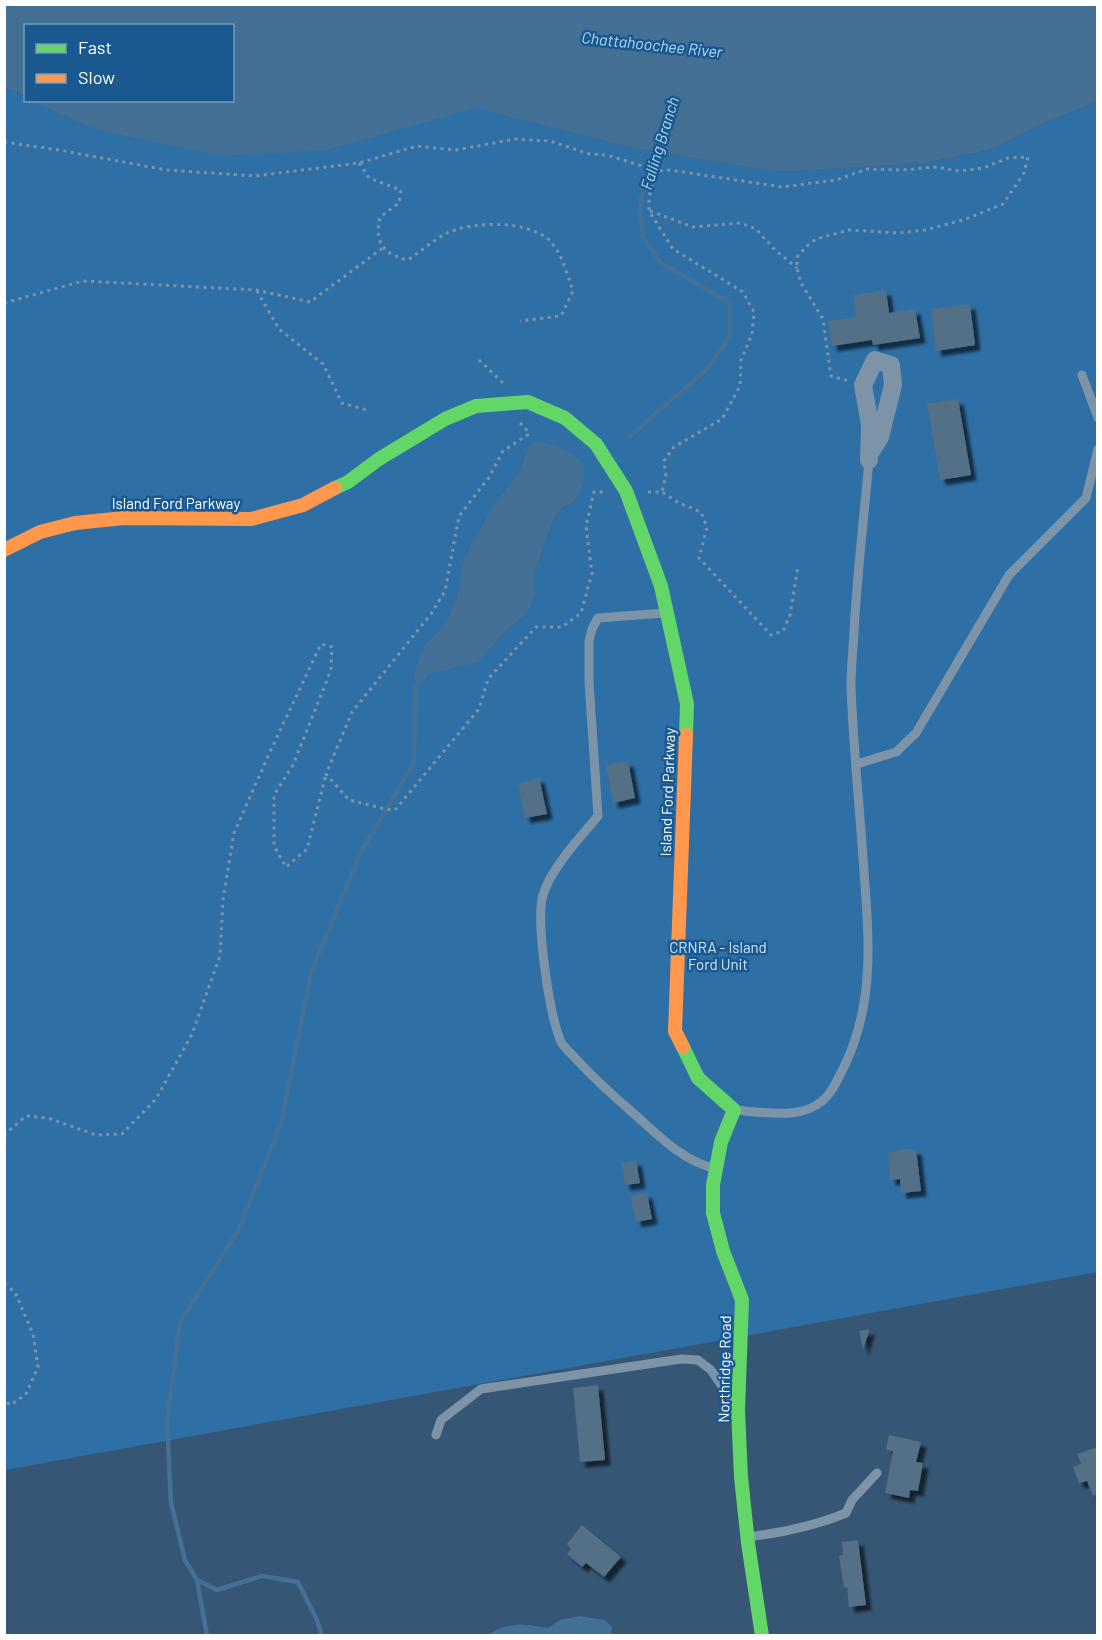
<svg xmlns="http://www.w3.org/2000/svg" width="1102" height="1640" viewBox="0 0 1102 1640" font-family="Barlow,sans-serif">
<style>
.green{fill:#2e6fa6;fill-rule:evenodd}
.water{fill:#447096}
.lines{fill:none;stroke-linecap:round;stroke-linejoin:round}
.stream{stroke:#447096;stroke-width:4.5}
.building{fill:#536f86;filter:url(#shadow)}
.path{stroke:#7d94a8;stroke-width:3;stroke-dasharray:3 4.5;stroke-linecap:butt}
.lane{stroke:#7d94a8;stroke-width:9}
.street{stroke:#7d94a8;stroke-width:18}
.fast{stroke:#63d668;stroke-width:14}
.slow{stroke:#ff974d;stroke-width:14}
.labels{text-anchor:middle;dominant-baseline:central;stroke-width:5;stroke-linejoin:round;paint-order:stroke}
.street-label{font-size:15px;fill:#fff;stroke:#1a5990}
.park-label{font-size:15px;fill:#d0e7fa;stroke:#1a5990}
.water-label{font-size:16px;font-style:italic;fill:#b5d9f5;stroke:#1a5990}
</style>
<defs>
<filter id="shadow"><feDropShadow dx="5.5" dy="5.5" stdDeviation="1.5" flood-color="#0009"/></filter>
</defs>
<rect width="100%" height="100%" fill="#355775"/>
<path class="green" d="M5,87L25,96L26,100L328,150L475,107L633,148L780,172L925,163L989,150L1040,125L1097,102V1272L5,1470ZM529,444L584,464V483L572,503L562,508L555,517L535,572V594L523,617L503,633L479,661L427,674L425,644L438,631L449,616L458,593L462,565L465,555L493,505L518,474Z"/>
<path class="water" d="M5,4L1097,5V102L1040,125L989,150L925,163L780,172L633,148L475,108L328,150L221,156L94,129L34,101L232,100V26H26L25,96L5,87Z
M535,442C555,443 569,451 584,464V483L580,493L572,503L562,508L555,517L535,572V594L530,608L523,617L503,633L479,662L428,674L425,681L415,684L414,673L425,644L438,631L449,616L458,593L462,565L465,555L493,505L518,474L529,444Z
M580,1616L604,1620L612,1626L611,1635H488C510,1621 523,1624 548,1628L560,1620Z"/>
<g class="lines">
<path class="stream" d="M629,437L709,367L730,336V303L661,263L643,237L640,202L657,146
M197,1580L207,1636
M322,1636L317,1620L298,1582L262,1576L217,1590L197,1580L185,1560L171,1503L167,1421L180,1322L238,1231L281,1124L311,973L359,856L414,762L415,684"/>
</g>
<path class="building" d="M886,290L889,313L915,309L920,338L873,345L872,340L832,346L828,321L856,317L853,295Z
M970,304L975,345L936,351L931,309Z
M958,399L971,475L940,480L927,404Z
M628,761L635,798L613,803L606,765Z
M539,777L547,814L525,818L518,784Z
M906,1149H916L921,1191L901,1193L900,1179L890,1180L888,1153Z
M636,1160L640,1183L625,1185L621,1163Z
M647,1193L652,1219L636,1222L630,1196Z
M869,1329V1331L863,1350L859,1331Z
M598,1385L605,1460L580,1462L573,1388Z
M889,1435L921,1442L916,1462L923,1463L918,1491L910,1490L909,1498L885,1493L893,1451L886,1450Z
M1098,1447V1494L1093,1496L1087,1481L1079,1483L1073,1467L1081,1464L1077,1454Z
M582,1525L621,1557L604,1577L586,1563L582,1567L567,1554L571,1549L567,1544Z
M858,1540L866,1605L849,1607L847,1587L844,1588L839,1556L843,1555L842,1542Z"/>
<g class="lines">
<path class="path" d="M4,142L59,150L166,170L255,176L359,163L417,146L456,150L515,139L550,141L589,154L607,155L658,171L670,170L782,187L836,180L867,169L901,170L936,167L959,171L983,168L1008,158L1028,157L1024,173L1003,204L966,219L925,230L899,233L849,230L816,239L807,246L797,257V268L801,283L823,319L831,376L849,381
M359,163L369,178L401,190L399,203L380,217C374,243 384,255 408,260C420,252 433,240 447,233C473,221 527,220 549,240C562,253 567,274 573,291L561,316L520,321
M657,171L649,197V211L673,249L743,292L754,312L752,334L741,360L740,386L722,419L674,447L664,461L666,476L662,492
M650,211L693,227L741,223L756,229L775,250L797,268
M257,291L279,329L323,364L342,403L370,411
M4,303L83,281L256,290L310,302L384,247
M479,360L504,384
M520,423L524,426L529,434L503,451L488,479L459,516L445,591L431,614L352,712L326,774L349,800L385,809L395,810L479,709L488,679L536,627H562L581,613L592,573L586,526L594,492H605
M648,492H662L679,503L701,512L707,527L699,558L771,635L783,631L790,615L798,566
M4,1173L5,1134L26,1116L48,1118L96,1135L122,1134L156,1099L192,1034L220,956L223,899L234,833L269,754L321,644L332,647L331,670L293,765L274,795V846L286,867L307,849L326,774
M4,1284L15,1292L33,1334L38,1367L26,1394L11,1405L4,1401"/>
<path class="lane" d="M1082,375L1098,418
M664,613L598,618L592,629L589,641V682L598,816C581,836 547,873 542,899C537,928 549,1014 561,1042C564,1048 572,1054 576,1059C594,1078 612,1095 632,1112C657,1134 682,1161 714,1168
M857,764L896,752L916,733L1009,575L1086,498L1098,449
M734,1110C765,1112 806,1122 828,1095C835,1087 839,1076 844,1067C877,999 868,931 863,858C859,801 853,744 851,686C851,668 853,650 854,632C857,575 864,517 869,460
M436,1435L441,1420L481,1389L681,1359L698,1360L711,1370L732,1401
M749,1537C783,1532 815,1526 846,1513L852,1500L877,1473"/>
<path class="street" d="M869,460L870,425L863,385L875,360L891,365L893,385L880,437L870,453"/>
<path class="fast" d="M335,488L348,482L379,459L445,419L476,406L528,402L565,418L596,444L626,491L661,586L687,704L686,735
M683,1047L698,1078L734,1110L721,1142L713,1185V1213L723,1251L742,1300L738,1410L741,1477L748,1543L762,1636"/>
<path class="slow" d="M4,550L40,532L75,523L124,518L251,519L303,505L335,488
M683,1047L675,1031L686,735"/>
</g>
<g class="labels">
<g class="street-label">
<text x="176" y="503">Island Ford Parkway</text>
<text transform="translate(667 792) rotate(-88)">Island Ford Parkway</text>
<text transform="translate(724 1369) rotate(-89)">Northridge Road</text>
</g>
<g class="park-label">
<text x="718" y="947">CRNRA - Island<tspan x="718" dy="17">Ford Unit</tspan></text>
</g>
<g class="water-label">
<text transform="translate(652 44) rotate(6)">Chattahoochee River</text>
<text transform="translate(659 143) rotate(-73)">Falling Branch</text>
</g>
</g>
<rect width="1102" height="1640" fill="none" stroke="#ffffff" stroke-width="12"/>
<rect x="24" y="24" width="210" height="78" fill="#1a5990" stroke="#769bbc" stroke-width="1.5"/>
<rect x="36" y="44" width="30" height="9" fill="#63d668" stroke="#769bbc" stroke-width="1.5"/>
<text x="78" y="54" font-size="18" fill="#ffffff">Fast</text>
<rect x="36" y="74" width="30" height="9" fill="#ff974d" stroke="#769bbc" stroke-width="1.5"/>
<text x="78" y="84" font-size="18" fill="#ffffff">Slow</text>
</svg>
